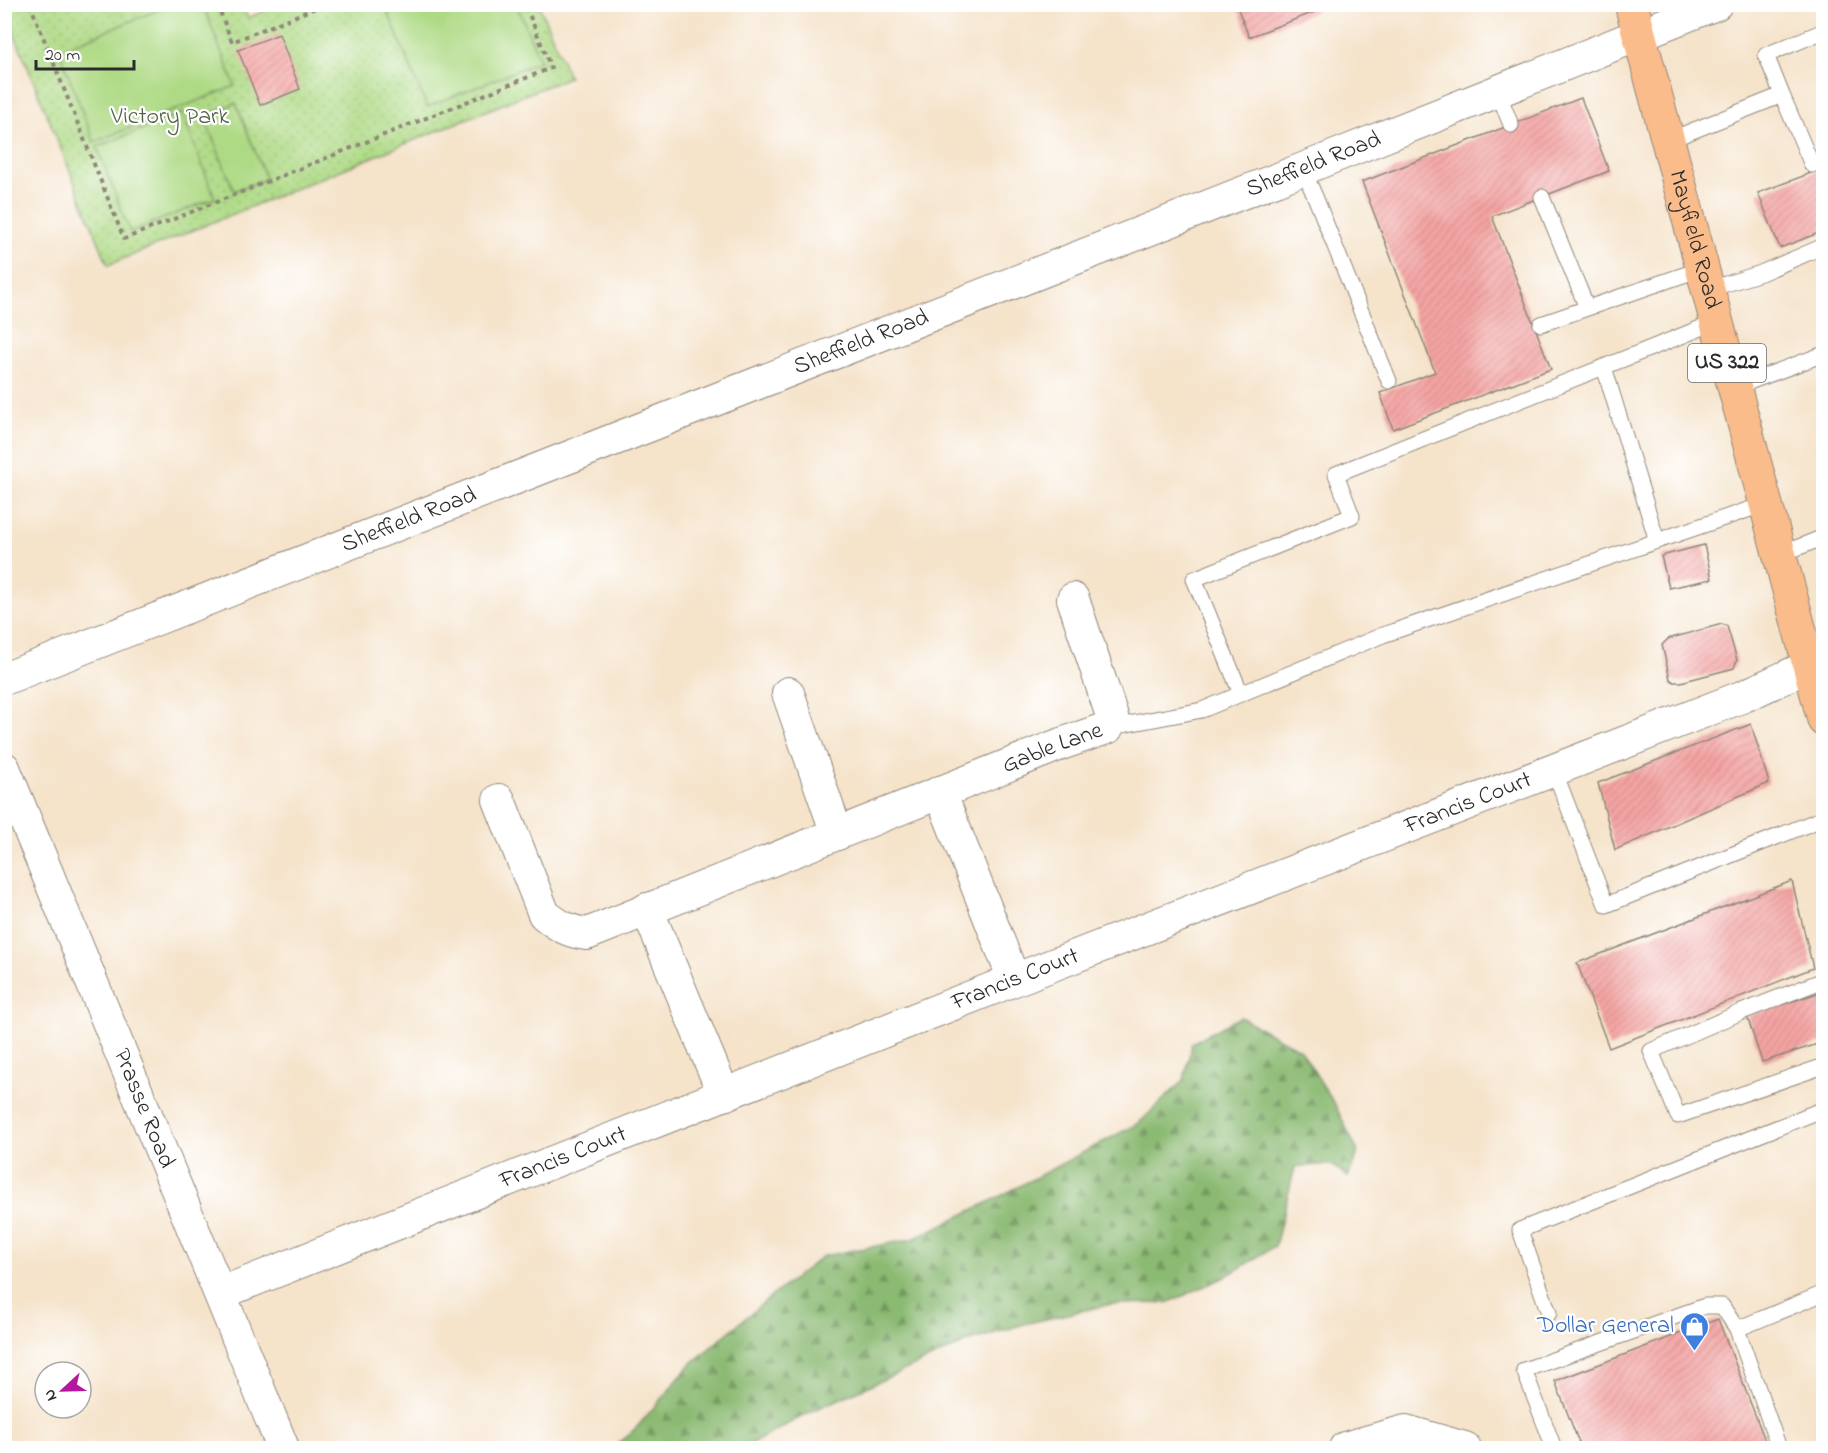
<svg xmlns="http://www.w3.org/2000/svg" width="1828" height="1453" viewBox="0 0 1828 1453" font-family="'Indie Flower',sans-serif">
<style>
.green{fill:url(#green-dots);stroke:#6d8258;stroke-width:1.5}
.forest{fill:url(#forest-firs);stroke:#5b724e;stroke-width:1.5}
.pitch{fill:#afda85;stroke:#6d8258;stroke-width:1.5}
.building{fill:url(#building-hatch)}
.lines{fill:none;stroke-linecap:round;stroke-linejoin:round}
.lane-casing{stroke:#90877a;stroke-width:17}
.street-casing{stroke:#90877a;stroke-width:34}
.primary-casing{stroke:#90877a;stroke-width:35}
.path{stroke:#90877a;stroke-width:4;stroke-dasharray:4.5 4.5;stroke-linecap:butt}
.lane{stroke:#fff;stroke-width:15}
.street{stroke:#fff;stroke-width:32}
.primary{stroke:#f9bc8a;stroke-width:33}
.labels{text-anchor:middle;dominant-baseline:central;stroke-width:4.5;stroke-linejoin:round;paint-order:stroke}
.shield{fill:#fff;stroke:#6b6b6b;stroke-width:1.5}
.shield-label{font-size:22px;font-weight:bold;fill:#2b2b2b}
.park-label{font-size:24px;fill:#536046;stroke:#fff}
.street-label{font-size:24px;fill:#2b2b2b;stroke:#fff}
.shop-label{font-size:24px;fill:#366cbe;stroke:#fff;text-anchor:end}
</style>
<defs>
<pattern id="green-dots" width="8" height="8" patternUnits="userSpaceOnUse" patternTransform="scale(1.5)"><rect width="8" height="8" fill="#afda85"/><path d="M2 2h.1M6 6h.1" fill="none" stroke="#97bb73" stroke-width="1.8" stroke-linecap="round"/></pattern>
<pattern id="forest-firs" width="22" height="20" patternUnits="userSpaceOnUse" patternTransform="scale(1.5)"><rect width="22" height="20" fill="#8bba72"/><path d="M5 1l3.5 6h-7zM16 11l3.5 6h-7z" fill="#72975e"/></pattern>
<pattern id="building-hatch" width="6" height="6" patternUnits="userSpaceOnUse" patternTransform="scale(1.5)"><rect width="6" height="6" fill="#f4a4a3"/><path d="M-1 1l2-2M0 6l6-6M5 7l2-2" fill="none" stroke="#d18d8c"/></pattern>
</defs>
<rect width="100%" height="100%" fill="#fff"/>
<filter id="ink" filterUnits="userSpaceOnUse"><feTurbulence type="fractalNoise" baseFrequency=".0167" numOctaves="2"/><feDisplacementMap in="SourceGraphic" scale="12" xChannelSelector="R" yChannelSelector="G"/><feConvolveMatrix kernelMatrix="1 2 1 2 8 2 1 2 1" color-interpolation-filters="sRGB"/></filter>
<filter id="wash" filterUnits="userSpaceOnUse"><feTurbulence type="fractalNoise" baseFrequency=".008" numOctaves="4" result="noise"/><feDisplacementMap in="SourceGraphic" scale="24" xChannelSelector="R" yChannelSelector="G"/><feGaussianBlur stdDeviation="1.35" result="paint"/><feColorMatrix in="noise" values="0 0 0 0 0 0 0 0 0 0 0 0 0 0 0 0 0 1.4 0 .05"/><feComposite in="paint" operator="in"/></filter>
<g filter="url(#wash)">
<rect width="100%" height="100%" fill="#f5e3ca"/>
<path class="green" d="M281,4L539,5L569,77L108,265L5,11L4,5H242L248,18Z"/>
<path class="forest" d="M1240,1017L1301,1050L1335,1105L1358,1152L1348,1177L1330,1164L1295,1167L1275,1246L1225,1277L1167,1303L1111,1304L1024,1324L970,1341L810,1412L744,1448H614L638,1426L692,1363L768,1299L823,1256L913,1239L993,1200L1139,1123L1184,1080L1192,1043Z"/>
<path class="pitch" d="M171,5H203L235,86L94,142L59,50Z
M385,5H517L540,61L427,107Z
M236,103L266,179L234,191L204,116Z
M182,113L215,198L130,232L97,147Z"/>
<g id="blocks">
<path class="building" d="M1236,4H1333V5L1249,37Z
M279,34L300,89L260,105L238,50Z
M1581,98L1609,171L1492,216L1551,369L1393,429L1380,393L1435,372L1362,182Z
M1824,168V231L1780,248L1758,193Z
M1704,545L1712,579L1669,588L1661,556Z
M1722,624L1727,626L1737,660L1734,668L1681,682H1674L1670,679L1662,645L1668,639Z
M1751,724L1769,783L1615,850L1598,783Z
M1792,881L1813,968L1609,1048L1577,963Z
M1824,991V1042L1762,1062L1747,1016Z
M1718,1319L1768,1448H1581L1555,1381Z"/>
</g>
</g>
<g filter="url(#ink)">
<use href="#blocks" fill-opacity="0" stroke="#90877a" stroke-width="1.5"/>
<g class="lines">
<defs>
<path id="lane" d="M1498,92L1511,125
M1782,95L1766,55L1824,31
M1667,141L1782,95L1812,165
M1303,169L1316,199L1389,381
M1542,197L1587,308
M1707,290L1761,273L1824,246
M1541,324L1701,269
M1604,367L1657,541
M1733,388L1824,354
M1779,555L1824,537
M1241,694L1194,579L1352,516L1336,474L1716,322
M1107,728L1202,710L1383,635L1765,504
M1554,770L1606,905L1824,818
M1824,980L1739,1013L1651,1051L1678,1116L1824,1066
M1549,1313L1520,1230L1824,1109
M1554,1448L1524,1370L1705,1306H1722L1737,1329
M1779,1448L1737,1329L1824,1293"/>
<g id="street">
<path id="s1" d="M4,679L1303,169L1716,4"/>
<path d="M788,693L837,834"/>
<path id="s2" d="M4,768L283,1448"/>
<path d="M940,792L1014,980"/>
<path id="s3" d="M499,800L544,914C557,925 569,932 587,934L1061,744L1107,728L1112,716L1073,599"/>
<path d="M647,909L724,1095"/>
<path id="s4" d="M221,1293L1014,980L1744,696L1809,666"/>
<path d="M1345,1448L1406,1431L1465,1448"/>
</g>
<g id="primary">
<path id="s5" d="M1631,4L1824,720"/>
</g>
</defs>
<use href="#lane" class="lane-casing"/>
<use href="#street" class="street-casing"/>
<use href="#primary" class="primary-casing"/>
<path class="path" d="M30,4L124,239L551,68L525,4
M105,4L106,7L112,4
M217,4L232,42L325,4"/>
<use href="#lane" class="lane"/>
<use href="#street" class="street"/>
<use href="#primary" class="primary"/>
</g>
</g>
<defs>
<symbol id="shop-pin" viewBox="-11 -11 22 30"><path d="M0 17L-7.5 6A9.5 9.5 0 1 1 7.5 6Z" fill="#3f7fe0" stroke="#fff"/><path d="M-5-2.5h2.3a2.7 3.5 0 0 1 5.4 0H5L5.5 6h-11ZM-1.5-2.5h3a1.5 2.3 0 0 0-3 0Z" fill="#fff"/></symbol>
</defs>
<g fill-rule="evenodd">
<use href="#shop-pin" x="1678" y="1310" width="33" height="45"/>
</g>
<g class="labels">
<rect class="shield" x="1688" y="344" width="78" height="38" rx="4.5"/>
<g class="shield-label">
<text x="1727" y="363">US 322</text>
</g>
<g class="park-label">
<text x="170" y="117">Victory Park</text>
</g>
<g class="street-label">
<text stroke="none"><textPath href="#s1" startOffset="1407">Sheffield Road</textPath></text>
<text stroke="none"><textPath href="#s5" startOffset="244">Mayfield Road</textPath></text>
<text stroke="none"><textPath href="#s1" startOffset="921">Sheffield Road</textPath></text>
<text stroke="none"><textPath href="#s1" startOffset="435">Sheffield Road</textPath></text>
<text stroke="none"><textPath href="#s3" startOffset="672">Gable Lane</textPath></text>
<text stroke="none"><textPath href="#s4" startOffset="1340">Francis Court</textPath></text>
<text stroke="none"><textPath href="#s4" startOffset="854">Francis Court</textPath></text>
<text stroke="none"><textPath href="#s2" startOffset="368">Prasse Road</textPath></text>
<text stroke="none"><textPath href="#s4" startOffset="368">Francis Court</textPath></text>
</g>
<g class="shop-label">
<text x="1674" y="1326">Dollar General</text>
</g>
</g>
<rect width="1828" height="1453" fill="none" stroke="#fff" stroke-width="24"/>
<g transform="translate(63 1390) rotate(248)"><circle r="28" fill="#ffffff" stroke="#aaaaaa" stroke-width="1.5"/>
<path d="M0-4.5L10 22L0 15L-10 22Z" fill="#b5179e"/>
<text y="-9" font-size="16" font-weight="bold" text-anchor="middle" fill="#2b2b2b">N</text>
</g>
<path d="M36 60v9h98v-9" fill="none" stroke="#2b2b2b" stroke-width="3"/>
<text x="45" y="60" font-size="18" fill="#2b2b2b" stroke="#ffffff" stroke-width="4.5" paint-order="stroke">20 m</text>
</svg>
